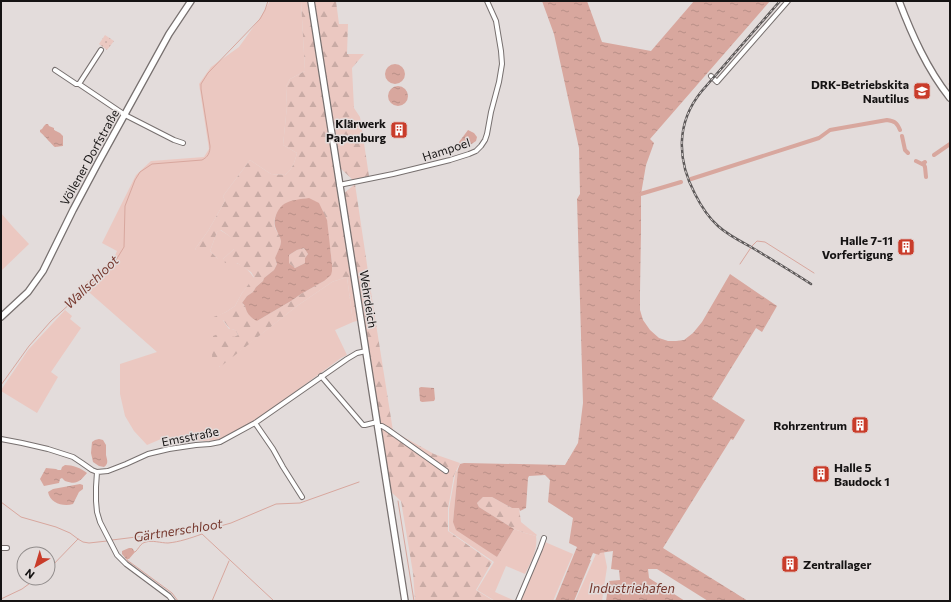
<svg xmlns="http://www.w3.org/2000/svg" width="951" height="602" viewBox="0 0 951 602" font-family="Commissioner,sans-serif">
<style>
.green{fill:#ebc8c1}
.forest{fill:url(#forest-firs);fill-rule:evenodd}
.park{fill:url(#park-dots)}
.water{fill:url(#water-ripples);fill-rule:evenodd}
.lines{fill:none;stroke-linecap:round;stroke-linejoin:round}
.stream{stroke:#d8a79e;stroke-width:1}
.canal{stroke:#d8a79e;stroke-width:4}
.street-casing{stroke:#77706f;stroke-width:6}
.secondary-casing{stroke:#77706f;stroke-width:8}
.street{stroke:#fff;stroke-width:4}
.secondary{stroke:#fff;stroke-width:5.5}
.rail-casing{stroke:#5d5959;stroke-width:2.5}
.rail{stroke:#e3dcdb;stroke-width:1;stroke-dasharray:3;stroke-linecap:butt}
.labels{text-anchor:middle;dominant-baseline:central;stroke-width:3;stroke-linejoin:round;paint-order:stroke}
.poi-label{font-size:12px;font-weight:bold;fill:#151313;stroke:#e3dcdb;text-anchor:end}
.street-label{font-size:12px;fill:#151313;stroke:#e3dcdb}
.water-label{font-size:13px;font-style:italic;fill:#76382e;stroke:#e3dcdb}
</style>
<defs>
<pattern id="forest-firs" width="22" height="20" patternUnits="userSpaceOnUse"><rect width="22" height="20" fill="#ebc8c1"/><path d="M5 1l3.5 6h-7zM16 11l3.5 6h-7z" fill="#c9aba5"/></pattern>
<pattern id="park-dots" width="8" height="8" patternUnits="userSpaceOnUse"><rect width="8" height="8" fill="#ebc8c1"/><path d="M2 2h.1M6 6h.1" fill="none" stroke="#c9aba5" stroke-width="1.8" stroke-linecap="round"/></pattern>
<pattern id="water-ripples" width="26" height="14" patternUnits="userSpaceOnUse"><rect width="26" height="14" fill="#d8a79e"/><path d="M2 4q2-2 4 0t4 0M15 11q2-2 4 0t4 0" fill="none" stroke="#b88f87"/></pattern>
</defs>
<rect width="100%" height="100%" fill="#e3dcdb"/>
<path class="green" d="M270,1H301L305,71L290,79L286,87L287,106L283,145L297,153C294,164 293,168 285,175L271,174L250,160L223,196L225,201L208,231L195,249L218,259L210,251L217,232L220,230L228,235L235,241L234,249L223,259C236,262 246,265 254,278L242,293L235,306L226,312L211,319H222L229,329C235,329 236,330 238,335L235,337L219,367L297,306L332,282L347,277L353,322L335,330L347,355L341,358L277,405L254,421L220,439V440L203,441L183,439H161L147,445L134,431L125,416L120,394V364L157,352L82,286L114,258L117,251L102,243L136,175L151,161L204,157L209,149L199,84L211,67L239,47L262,15Z
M1,213L13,227L29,244L1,271Z
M65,310L72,316L70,319L81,328L51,372L58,377L37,413L1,391V390L28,350Z
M458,469L453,522L497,557L514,529L525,533L536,536C538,550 531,562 525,574L506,566L495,592L515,601H495L477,590L494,562L449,531V509L455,476L454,475Z
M545,542L573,554L553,601H521Z
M604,552L607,567L602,601H575L596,554L599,555L600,553Z"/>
<path class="forest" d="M301,1H309L351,269L357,321L353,322L347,277L332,282L297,306L220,367L212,358L213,336L225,331L234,337L238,335C236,330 234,329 230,329L223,320L212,323L211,318L226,312L235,306L242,293L254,277L251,272L237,263H225L223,259L234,249V241L228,235L221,230L217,232L210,251L218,259V266L195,249L208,231L225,201L223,196L250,160L271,174L285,175C293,168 294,164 297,153L283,145L287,106L286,87L290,79L305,71ZM284,204L330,247L332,264L324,281L301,294L291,301L257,321L247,312L245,306L242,303L247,296L253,292L256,287L263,281L264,278L274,270L277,264L275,258C277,254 280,248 281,243C282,236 277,233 275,228C272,218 278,211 284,204Z
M312,1H336L339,24H348L347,54H364L352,68L354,108L360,117L369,176L353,180L339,167Z
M355,184L373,305L393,431L434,454L460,463L454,475L448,509V531L492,562L476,590L494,601H415L413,573L401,501L390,491L343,194Z
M304,248L308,254L305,258V263L295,268L289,263V255L297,250Z
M483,497H492L512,508H519L521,522L537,535L536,536L525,533L514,529L479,507L477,503Z"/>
<path class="park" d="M105,35L114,41L107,50L99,44Z"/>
<path class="water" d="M542,1H587L602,42L651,51L694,1H770L650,139L654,143L646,165L641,194V230L640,292V310L643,320L650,330L659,338L668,341H676L684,340L693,333L702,322L730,274L777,306L762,332L756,328L712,399L745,420L733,440L731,439L663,548L748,601H708L657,569H648L649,578L685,601H606L609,581L620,580L619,570L611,569L613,551L600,553L599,555L593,553L590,560H591L574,601H555L577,547L569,543L573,518L548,502L550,480L545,475L529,476L528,478L526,508L520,511L519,508H512L492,497H483L477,503L479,507L514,529L497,557L456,530L453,522L458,469L460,464L464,463L565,465L578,443L583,403L577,199L580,194L579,148L554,34Z
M385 74a10 10 0 1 1 20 0a10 10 0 1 1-20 0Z
M388 96a10 10 0 1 1 20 0a10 10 0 1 1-20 0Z
M46,124H48L49,126L54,128V130L60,133L63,136V146C62,146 56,147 55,147C53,146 43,134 40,132V130L42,129L44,126Z
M468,130L474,133L477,137L476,141L467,147L461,148L459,142Z
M309,198L319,203L327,220L332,264V271L331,275L324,281L301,294L291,301L257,321C253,319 249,316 247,312C245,308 246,306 242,303L247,296L253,292L256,287L263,281L264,278L274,270L277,264L275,258C277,253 281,246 281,241C280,235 276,231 275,226C273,219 278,208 284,204C290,200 301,199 309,198ZM304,248L308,254L305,258V263L295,268L289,263V255L297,250Z
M421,387L434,388L435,399L434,401L422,402L420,401L419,388Z
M99,439L103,440L106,445C106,448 106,452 106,455C107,460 109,463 104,467L99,466L93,462L91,453L92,442L95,440Z
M65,465C73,465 81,468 87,473C79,482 77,485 65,481L62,478L60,479L59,483L44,486L40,479L46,468L56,469L58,470H61L62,467Z
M80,484L83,485V489L79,492L73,504C63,507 50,503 48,492L53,489Z
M129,548H132L135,552L129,559H126L122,554V551Z"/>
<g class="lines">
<path class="stream" d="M949,84L950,82
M740,264L752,246L757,241L765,242L814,273
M1,385L29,346L51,321L84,291L116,260L124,247L125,206L135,180L140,172L152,164L202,160C208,157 210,153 210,146L201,89V84L208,73L260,19L265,10L268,1
M398,501L414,601
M1,502L21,517L56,527L70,533L78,539L83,542L89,543L107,541
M112,540L217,527L231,523L276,504L300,503L359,482
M135,552C139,549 140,543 146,542C152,540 161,543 168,543C179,542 191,538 202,534L274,601
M127,558V560L172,593L178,601
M48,570L78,539
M1,599L22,589L37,578
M212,601L229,561"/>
<path class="canal" d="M902,136L905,150L908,153
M934,155L950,144
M916,161L922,164L925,162
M923,163L925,167L926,177
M691,179L819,138L830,130L887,120C895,121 897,123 900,130
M637,195L681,182"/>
<defs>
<path id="street" d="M101,50L79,84L125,115L174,140L183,143
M55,70L76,84H79
M711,76L717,82L788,1
M339,185L393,174L450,160L469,154L476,151L481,146L485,140L487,134L491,112L499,82L502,64L501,51L496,21L487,1
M321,376L363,425H365L377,422
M255,423L273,449L283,467L302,497
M377,426H382L387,429L446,471
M1,439L22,443L48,449L73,457L82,463L92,470L97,472L108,471L126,464L148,454L169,449L196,445L210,444L220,442L255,423L347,359L357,353L366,351
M97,472L96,487V501L97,512L100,522L117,555L126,564L169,596L173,601
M1,548H7
M518,601L540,549L544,538"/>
<path id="secondary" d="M311,1L405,601
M899,1C912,35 927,69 950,98
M1,317L28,292L43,271L73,210L98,163L169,34L191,1"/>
</defs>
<use href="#street" class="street-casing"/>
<use href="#secondary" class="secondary-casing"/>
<use href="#street" class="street"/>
<use href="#secondary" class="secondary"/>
<defs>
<path id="rail" d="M780,1L701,92C676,123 677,160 695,194C701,206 708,217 718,226C728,235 740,241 751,247C771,259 791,271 811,284"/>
</defs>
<use href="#rail" class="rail-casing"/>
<use href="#rail" class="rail"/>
</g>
<defs>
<symbol id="school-square" viewBox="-11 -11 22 22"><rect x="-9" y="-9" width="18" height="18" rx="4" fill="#c93c2a" stroke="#e3dcdb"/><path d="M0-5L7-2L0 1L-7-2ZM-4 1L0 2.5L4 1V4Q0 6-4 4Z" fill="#fff"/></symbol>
<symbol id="building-square" viewBox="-11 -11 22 22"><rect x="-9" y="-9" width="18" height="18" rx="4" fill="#c93c2a" stroke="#e3dcdb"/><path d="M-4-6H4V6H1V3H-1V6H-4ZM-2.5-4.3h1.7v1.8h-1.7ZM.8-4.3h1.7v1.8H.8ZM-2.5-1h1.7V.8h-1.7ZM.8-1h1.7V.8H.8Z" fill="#fff"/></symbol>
</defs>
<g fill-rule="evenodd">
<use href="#school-square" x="912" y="81" width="20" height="20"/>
<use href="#building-square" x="389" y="120" width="20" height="20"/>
<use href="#building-square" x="896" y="237" width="20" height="20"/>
<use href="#building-square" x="850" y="415" width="20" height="20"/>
<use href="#building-square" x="811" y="464" width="20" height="20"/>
<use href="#building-square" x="780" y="554" width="20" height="20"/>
</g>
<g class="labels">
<g class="poi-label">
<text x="909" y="84">DRK-Betriebskita<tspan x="909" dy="14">Nautilus</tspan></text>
<text x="386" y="123">Klärwerk<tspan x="386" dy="14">Papenburg</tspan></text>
<text x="893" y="240">Halle 7-11<tspan x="893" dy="14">Vorfertigung</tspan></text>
<text x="847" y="425">Rohrzentrum</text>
<text x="834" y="467" text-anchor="start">Halle 5<tspan x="834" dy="14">Baudock 1</tspan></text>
<text x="803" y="564" text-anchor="start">Zentrallager</text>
</g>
<g class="street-label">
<text transform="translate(446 149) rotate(-18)">Hampoel</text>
<text transform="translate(89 157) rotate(-61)">Völlener Dorfstraße</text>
<text transform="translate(369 299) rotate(81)">Wehrdeich</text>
<text transform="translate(190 436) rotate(-11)">Emsstraße</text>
</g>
<g class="water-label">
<text transform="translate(91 282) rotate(-44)">Wallschloot</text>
<text transform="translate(178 530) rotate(-9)">Gärtnerschloot</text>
<text x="632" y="588">Industriehafen</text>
</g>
</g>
<rect width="951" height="602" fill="none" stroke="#151313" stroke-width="4"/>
<g transform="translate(36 566) rotate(218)"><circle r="19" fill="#e3dcdb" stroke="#918c8b"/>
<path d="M0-3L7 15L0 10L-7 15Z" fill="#c93c2a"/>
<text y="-6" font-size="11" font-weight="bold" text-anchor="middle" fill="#151313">N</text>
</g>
</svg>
